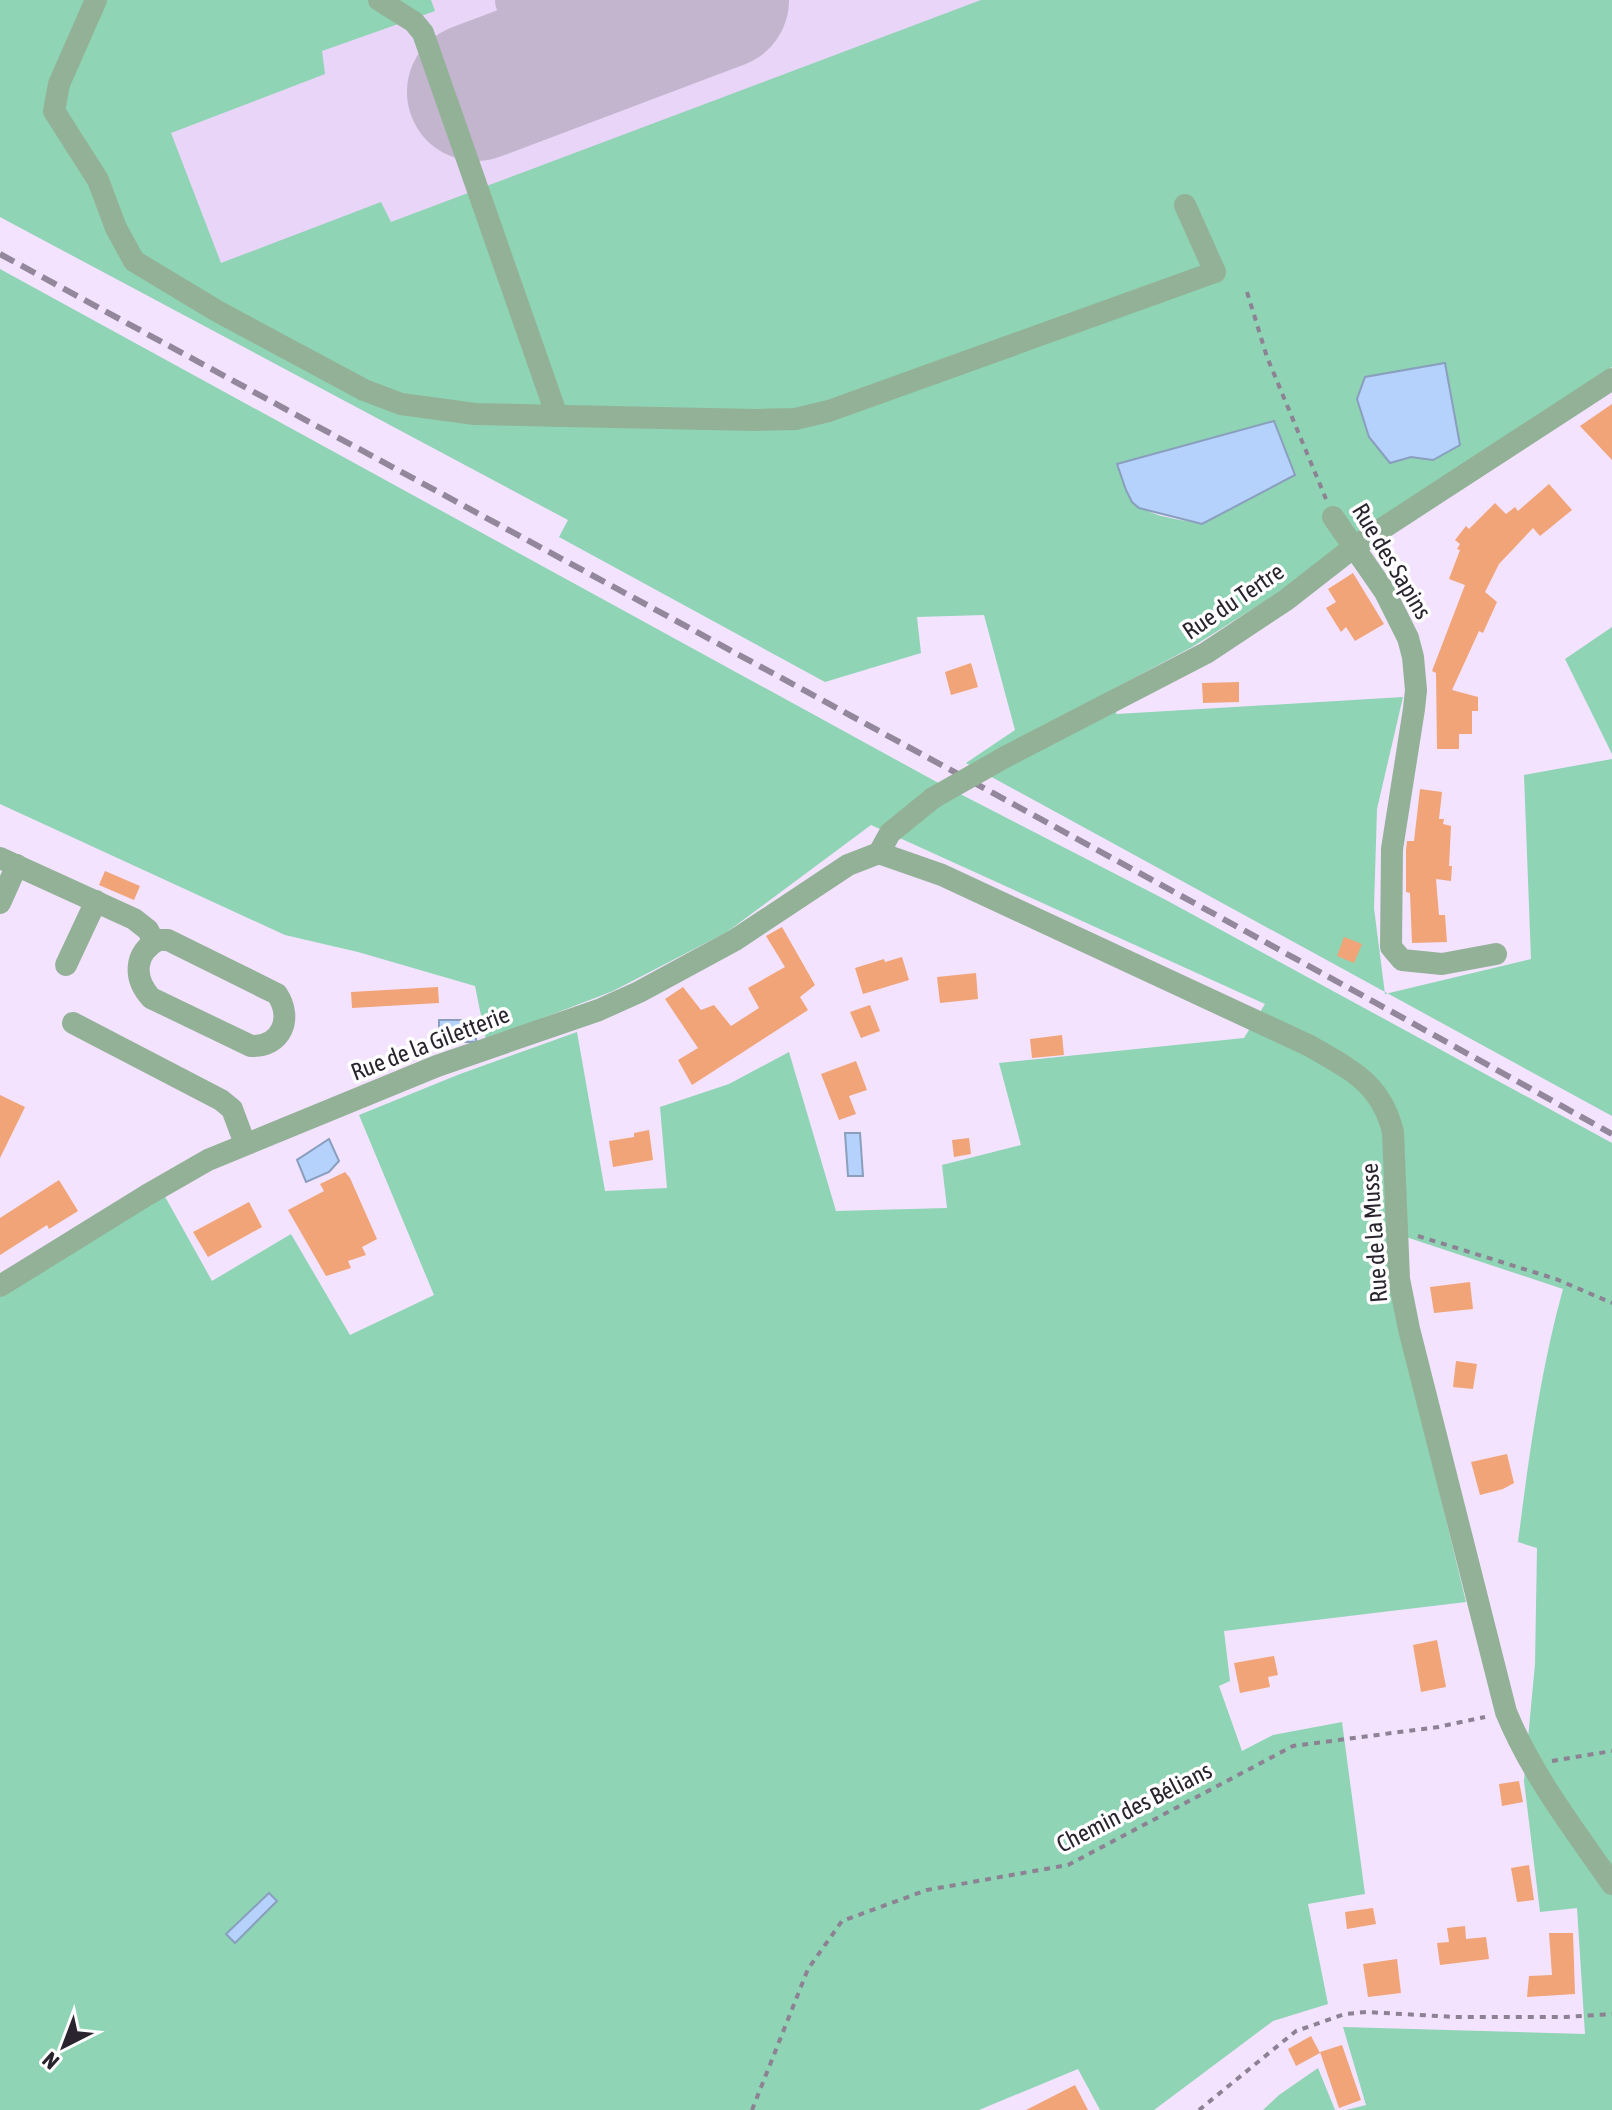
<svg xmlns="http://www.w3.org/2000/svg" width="1612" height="2110" viewBox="0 0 1612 2110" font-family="'Asap Condensed',sans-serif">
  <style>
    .built { fill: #e8d5f7 }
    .green { fill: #8fd4b4; fill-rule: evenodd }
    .water { fill: #b4d2fb; stroke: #8a9ebe; stroke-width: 2 }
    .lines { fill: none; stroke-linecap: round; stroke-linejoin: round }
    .taxiway { stroke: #c2b5cd; stroke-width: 54 }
    .runway { stroke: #c2b5cd; stroke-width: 138 }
    .building { fill: #f0a477 }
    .path { stroke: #8c8294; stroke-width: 4; stroke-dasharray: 6 6; stroke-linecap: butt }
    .minor { stroke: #93b197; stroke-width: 22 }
    .rail { stroke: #92879b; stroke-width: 6; stroke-dasharray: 16 8; stroke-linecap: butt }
    .minor-bridge { stroke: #93b197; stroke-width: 22 }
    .labels { text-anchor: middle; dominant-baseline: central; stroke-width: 7; stroke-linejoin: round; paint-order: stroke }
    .street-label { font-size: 24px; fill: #29242e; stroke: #fff }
  </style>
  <rect width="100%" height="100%" fill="#f3e3ff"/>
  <path class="built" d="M 0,0 L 1612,0 L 568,520 L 0,217 Z"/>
  <g class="green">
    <path d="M 0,0 L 431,0 L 435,11 L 322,51 L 325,74 L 171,133 L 221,263 L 381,202 L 391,222 L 981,0 L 1612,0 L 1612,367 L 1278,593 L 1192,647 L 1104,694 L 1117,714 L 1403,697 L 1377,809 L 1374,908 L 1385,994 L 1531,959 L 1524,775 L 1612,759 L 1612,1116 L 966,763 L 1015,730 L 984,615 L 917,617 L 921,653 L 825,682 L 559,537 L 568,520 L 0,217 ZM 1365,377 L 1452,410 L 1460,445 L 1433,460 L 1411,457 L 1369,437 L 1357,399 ZM 1274,421 L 1295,475 L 1202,524 C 1154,514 1130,518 1118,464 Z"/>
    <path d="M 0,269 L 933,780 L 1166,900 L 1612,1143 L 1612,2110 L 1346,2110 L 1366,2105 L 1343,2027 L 1585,2034 L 1577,1908 L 1540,1912 L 1524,1781 L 1535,1664 L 1537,1548 L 1518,1542 C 1529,1456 1540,1372 1563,1289 L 1406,1237 L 1387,1236 L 1397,1318 L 1466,1602 L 1224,1631 L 1230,1681 L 1219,1686 L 1242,1751 L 1273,1735 L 1342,1722 L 1365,1894 L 1308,1904 L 1328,2004 L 1273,2021 L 1154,2110 L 1100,2110 L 1078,2069 L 979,2110 L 0,2110 L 0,1297 L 163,1193 L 212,1281 L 291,1234 L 350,1335 L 434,1295 L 359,1115 L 460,1074 L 577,1032 L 605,1191 L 667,1188 L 660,1107 L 729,1084 L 789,1052 L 836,1211 L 947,1208 L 942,1165 L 1021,1145 L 999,1063 L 1244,1038 L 1265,1004 L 871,825 L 727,932 L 613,991 L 486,1040 L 475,986 L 358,952 L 285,935 L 0,804 Z"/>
    <path d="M 1612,627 L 1612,754 L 1565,659 Z"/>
    <path d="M 1318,2068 L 1335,2110 L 1263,2110 L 1279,2095 Z"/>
  </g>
  <g class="water">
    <path d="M 1445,363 L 1460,445 L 1433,460 L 1411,457 L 1390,463 L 1369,437 L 1357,399 L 1365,377 Z"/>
    <path d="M 1274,421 L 1295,475 L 1202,524 L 1139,508 L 1132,502 L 1126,490 L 1117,464 Z"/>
    <rect x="439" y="1020" width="37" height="22"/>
    <path d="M 845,1133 L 860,1133 L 863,1176 L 848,1176 Z"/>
    <path d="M 329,1139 L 339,1161 L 329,1172 L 306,1182 L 297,1160 Z"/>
    <path d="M 269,1893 L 277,1901 L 235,1943 L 226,1934 Z"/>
  </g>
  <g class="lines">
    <path class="taxiway" d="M 522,0 C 580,32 628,26 690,11"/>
    <path class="runway" d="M 476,92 L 720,0"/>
  </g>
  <g class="building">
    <path d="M 1612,404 L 1612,460 L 1580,426 Z"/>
    <path d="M 1549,484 L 1572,510 L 1540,536 L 1533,528 L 1499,564 L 1485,592 L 1497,602 L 1483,633 L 1479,631 L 1452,690 L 1478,697 L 1478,711 L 1472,711 L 1472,734 L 1459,734 L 1459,749 L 1437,749 L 1436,673 L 1432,671 L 1465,585 L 1449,579 L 1460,550 L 1457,549 L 1460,544 L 1455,540 L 1466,526 L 1469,529 L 1495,503 L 1506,514 L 1515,507 L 1518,511 Z"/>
    <path d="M 1353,573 L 1384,624 L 1355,641 L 1346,627 L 1341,632 L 1326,608 L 1336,602 L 1328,589 Z"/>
    <path d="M 971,663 L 978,687 L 951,695 L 945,672 Z"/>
    <path d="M 1239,682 L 1239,702 L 1203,703 L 1202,683 Z"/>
    <path d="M 1420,789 L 1442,792 L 1439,819 L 1444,819 L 1443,824 L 1451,826 L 1449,866 L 1452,866 L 1451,881 L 1436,879 L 1439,915 L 1445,915 L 1447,942 L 1412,943 L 1410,893 L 1406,892 L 1406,850 L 1407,841 L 1414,841 Z"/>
    <path d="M 105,871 L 140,886 L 134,900 L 99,885 Z"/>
    <path d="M 782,927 L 815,985 L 800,997 L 808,1010 L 692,1085 L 678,1060 L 698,1048 L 665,999 L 683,987 L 701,1010 L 714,1005 L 731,1026 L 759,1008 L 748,988 L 785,967 L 766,936 Z"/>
    <path d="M 1344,937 L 1362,944 L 1354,963 L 1337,956 Z"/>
    <path d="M 902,957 L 909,980 L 863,994 L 855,968 L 884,959 L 885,962 Z"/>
    <path d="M 976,973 L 978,999 L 940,1003 L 937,977 Z"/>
    <path d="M 438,987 L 439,1003 L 352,1008 L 351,992 Z"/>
    <path d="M 870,1005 L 880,1031 L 861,1038 L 850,1012 Z"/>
    <path d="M 1062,1035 L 1064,1055 L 1032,1058 L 1030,1039 Z"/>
    <path d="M 856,1061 L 867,1090 L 849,1096 L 856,1114 L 839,1120 L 821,1074 Z"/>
    <path d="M 0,1095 L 25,1107 L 0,1158 Z"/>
    <path d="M 649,1130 L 653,1160 L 613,1167 L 609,1141 L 634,1137 L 634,1133 Z"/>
    <path d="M 969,1138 L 971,1154 L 954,1157 L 952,1140 Z"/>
    <path d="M 345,1172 L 350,1178 L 377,1239 L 362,1247 L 366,1255 L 348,1261 L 351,1268 L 326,1276 L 288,1210 L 324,1191 L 320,1184 Z"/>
    <path d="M 59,1180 L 78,1211 L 49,1229 L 47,1225 L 0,1255 L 0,1218 Z"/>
    <path d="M 249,1202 L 262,1227 L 208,1257 L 193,1232 Z"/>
    <path d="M 1470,1282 L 1473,1309 L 1434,1313 L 1430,1287 Z"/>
    <path d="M 1456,1361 L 1477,1364 L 1473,1389 L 1453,1387 Z"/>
    <path d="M 1507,1454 L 1514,1483 L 1503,1489 L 1480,1495 L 1471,1462 Z"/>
    <path d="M 1437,1640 L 1446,1687 L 1421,1692 L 1413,1645 Z"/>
    <path d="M 1274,1656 L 1278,1675 L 1268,1677 L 1270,1687 L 1240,1693 L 1234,1663 Z"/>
    <path d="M 1519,1781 L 1523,1802 L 1502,1806 L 1499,1784 Z"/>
    <path d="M 1529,1865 L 1534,1900 L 1517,1902 L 1511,1868 Z"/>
    <path d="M 1373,1908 L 1376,1924 L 1347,1929 L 1345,1912 Z"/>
    <path d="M 1465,1926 L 1466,1939 L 1486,1937 L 1489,1959 L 1440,1965 L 1437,1943 L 1449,1942 L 1447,1928 Z"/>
    <path d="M 1549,1933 L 1573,1933 L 1575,1994 L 1527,1997 L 1529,1976 L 1552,1975 Z"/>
    <path d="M 1397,1959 L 1401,1993 L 1368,1997 L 1363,1964 Z"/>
    <path d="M 1311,2036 L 1320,2053 L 1296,2066 L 1288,2049 Z"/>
    <path d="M 1342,2045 L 1361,2100 L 1339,2108 L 1320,2052 Z"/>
    <path d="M 1075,2085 L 1088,2110 L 1026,2110 Z"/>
  </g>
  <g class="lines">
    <g class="path">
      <path d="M 1247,292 L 1267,357 L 1326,499"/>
      <path d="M 1418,1236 L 1556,1279 L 1612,1303"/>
      <path d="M 1552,1761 L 1612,1751"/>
      <path d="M 752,2110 L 808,1969 L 842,1921 L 927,1890 L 1068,1865 L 1293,1746 L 1438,1727 L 1485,1717"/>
      <path d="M 1199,2110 L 1296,2031 L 1345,2014 L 1366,2012 L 1455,2017 L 1566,2017 L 1612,2014"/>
    </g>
    <g class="minor">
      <path d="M 96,0 L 59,84 L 54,111 L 98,180 L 116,228 L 134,261 L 217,311 L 364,390 L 401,404 L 475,414 L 755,420 L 795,419 L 829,411 L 1215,272 L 1185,205"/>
      <path d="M 379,0 L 414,22 L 423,33 L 557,416"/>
      <path d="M 1333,517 L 1385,592 L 1408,638 L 1413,657 L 1416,690 L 1414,709 L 1392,849 L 1391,947 L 1402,960 L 1442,964 L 1496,954"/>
      <path d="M 1007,756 L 1206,653 L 1286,600 L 1354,547 L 1612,379"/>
      <path d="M 879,853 L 942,875 L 1310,1046 C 1351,1070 1381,1083 1393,1132 L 1399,1279 L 1409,1329 L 1506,1712 C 1532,1775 1573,1828 1612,1884"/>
      <path d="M 879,853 L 890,833 L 933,798"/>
      <path d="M 0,858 L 134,919 L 148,930 L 154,942"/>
      <path d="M 0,903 L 17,865"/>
      <path d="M 158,940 L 168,940 L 277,994 C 293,1018 282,1047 251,1046 L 151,998 C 133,978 134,953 158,940 Z"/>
      <path d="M 66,965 L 96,901"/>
      <path d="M 73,1023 L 221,1100 L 232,1109 L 245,1144"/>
      <path d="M 0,1286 L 147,1195 L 208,1160 L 437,1066 L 599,1010 L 639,992 L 735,940 L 848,865 L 879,853"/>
    </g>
    <path class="rail" d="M 0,254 C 538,547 1078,836 1612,1134"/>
    <path class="minor-bridge" d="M 933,798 L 1007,756"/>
  </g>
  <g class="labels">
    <g class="street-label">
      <text transform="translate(1392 561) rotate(59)">Rue des Sapins</text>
      <text transform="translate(1233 601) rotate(-34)">Rue du Tertre</text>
      <text transform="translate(430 1043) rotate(-21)">Rue de la Giletterie</text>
      <text transform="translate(1374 1233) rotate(-94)">Rue de la Musse</text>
      <text transform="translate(1134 1807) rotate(-27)">Chemin des Bélians</text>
    </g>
  </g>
  <g transform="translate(64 2046) rotate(222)" stroke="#ffffff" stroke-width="6" paint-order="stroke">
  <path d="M0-6L14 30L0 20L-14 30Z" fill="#29242e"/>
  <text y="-12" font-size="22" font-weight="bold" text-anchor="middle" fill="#29242e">N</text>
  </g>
</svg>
